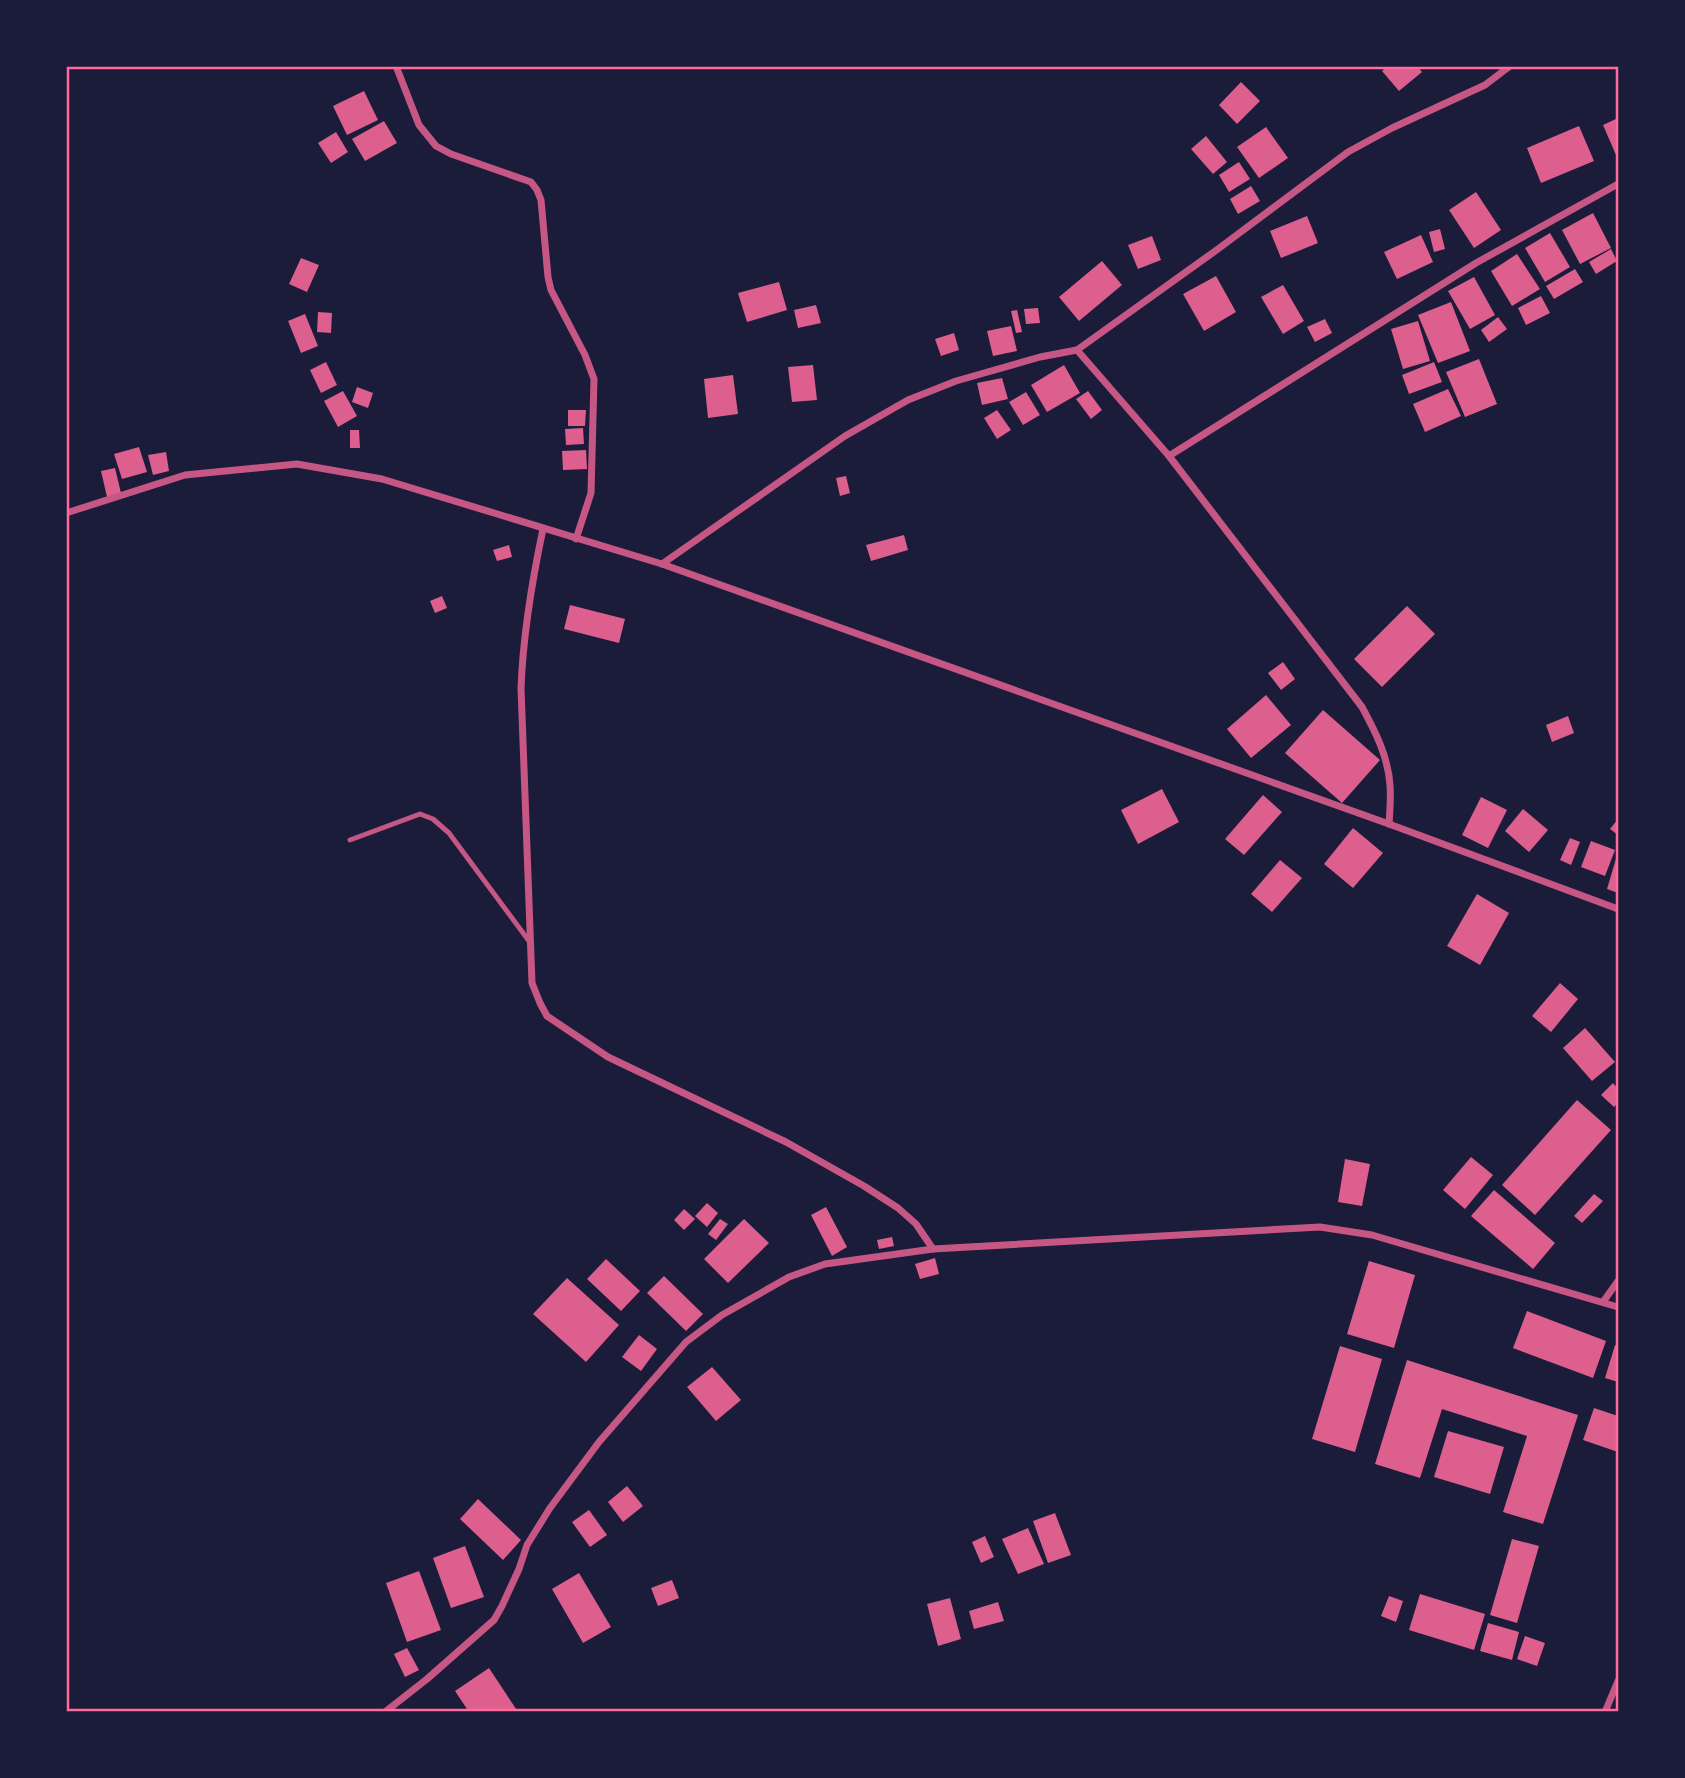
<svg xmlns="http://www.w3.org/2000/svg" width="1685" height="1778" viewBox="0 0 1685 1778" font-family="'Archivo Narrow',sans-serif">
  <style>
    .building { fill: #dd5f8e }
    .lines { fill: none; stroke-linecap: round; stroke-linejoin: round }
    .service { stroke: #c65784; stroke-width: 5 }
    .minor { stroke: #c65784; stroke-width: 7 }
    .neatline { fill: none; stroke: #ff6b9d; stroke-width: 2.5 }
  </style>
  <rect width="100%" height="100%" fill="#1b1b3a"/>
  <g class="building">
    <path d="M 1388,66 L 1417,66 L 1422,72 L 1399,91 L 1382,71 Z"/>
    <path d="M 1241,82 L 1260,101 L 1237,124 L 1219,105 Z"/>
    <path d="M 364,91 L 378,120 L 347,135 L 333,106 Z"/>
    <path d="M 1618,118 L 1618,154 L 1616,155 L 1603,125 Z"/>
    <path d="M 384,121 L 397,143 L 365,161 L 352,139 Z"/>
    <path d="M 1579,126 L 1594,161 L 1541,183 L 1527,148 Z"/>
    <path d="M 1266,127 L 1288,158 L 1259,178 L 1237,147 Z"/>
    <path d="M 336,132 L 348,152 L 331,163 L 318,143 Z"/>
    <path d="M 1206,136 L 1227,162 L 1213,174 L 1191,149 Z"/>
    <path d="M 1239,162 L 1250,179 L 1229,192 L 1219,175 Z"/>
    <path d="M 1251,186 L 1260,201 L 1238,214 L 1230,199 Z"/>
    <path d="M 1476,192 L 1501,230 L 1474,248 L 1449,210 Z"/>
    <path d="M 1593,213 L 1611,248 L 1580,264 L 1562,230 Z"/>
    <path d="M 1307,216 L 1318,243 L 1281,258 L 1270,231 Z"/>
    <path d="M 1440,229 L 1445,249 L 1434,252 L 1429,232 Z"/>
    <path d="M 1550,233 L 1570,267 L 1545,282 L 1525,248 Z"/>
    <path d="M 1421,235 L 1433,262 L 1397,279 L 1384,252 Z"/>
    <path d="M 1152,236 L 1161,260 L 1138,269 L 1128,245 Z"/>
    <path d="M 1611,249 L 1617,261 L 1596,274 L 1589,262 Z"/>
    <path d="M 1517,254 L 1540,289 L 1512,306 L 1491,271 Z"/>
    <path d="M 301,258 L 319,265 L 307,292 L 289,284 Z"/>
    <path d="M 1102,261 L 1122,285 L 1079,321 L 1059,297 Z"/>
    <path d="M 1575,269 L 1583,282 L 1554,299 L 1546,286 Z"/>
    <path d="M 1216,276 L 1236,312 L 1204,331 L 1183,294 Z"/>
    <path d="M 1474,277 L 1495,315 L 1470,329 L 1448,291 Z"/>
    <path d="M 779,282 L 787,310 L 747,322 L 738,293 Z"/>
    <path d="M 1283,285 L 1304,321 L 1283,334 L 1261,297 Z"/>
    <path d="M 1541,296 L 1550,313 L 1526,325 L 1518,308 Z"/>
    <path d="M 1451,302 L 1470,351 L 1438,363 L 1418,315 Z"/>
    <path d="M 816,305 L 821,323 L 798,328 L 794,310 Z"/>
    <path d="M 1038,308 L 1040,323 L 1026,324 L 1024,309 Z"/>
    <path d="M 1017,310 L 1022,332 L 1016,333 L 1011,311 Z"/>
    <path d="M 318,312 L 332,313 L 331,333 L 317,332 Z"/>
    <path d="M 305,314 L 318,346 L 301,353 L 288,321 Z"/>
    <path d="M 1498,317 L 1507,329 L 1489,342 L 1481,330 Z"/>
    <path d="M 1325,319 L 1332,333 L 1315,342 L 1307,327 Z"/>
    <path d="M 1418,321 L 1430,361 L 1403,369 L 1391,329 Z"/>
    <path d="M 1011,326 L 1017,351 L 993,356 L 987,331 Z"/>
    <path d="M 954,333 L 959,350 L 941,356 L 935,339 Z"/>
    <path d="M 1479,359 L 1497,404 L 1465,417 L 1446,372 Z"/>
    <path d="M 326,362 L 337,385 L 321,393 L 310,370 Z"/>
    <path d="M 1434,362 L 1442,382 L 1409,394 L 1402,375 Z"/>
    <path d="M 813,365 L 817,400 L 792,402 L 788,367 Z"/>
    <path d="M 1064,365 L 1080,393 L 1047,412 L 1031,385 Z"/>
    <path d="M 733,375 L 738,414 L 708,418 L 704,379 Z"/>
    <path d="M 1002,378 L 1008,399 L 982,405 L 977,383 Z"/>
    <path d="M 357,387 L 373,393 L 368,408 L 352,402 Z"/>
    <path d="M 1448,389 L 1461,416 L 1425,432 L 1413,404 Z"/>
    <path d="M 343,391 L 357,416 L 338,427 L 324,401 Z"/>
    <path d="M 1088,391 L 1102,410 L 1091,419 L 1076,399 Z"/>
    <path d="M 1026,392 L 1040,415 L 1023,425 L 1009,402 Z"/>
    <path d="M 568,410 L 586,410 L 585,426 L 568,426 Z"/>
    <path d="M 997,410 L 1011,430 L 997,439 L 984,418 Z"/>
    <path d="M 583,428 L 584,444 L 566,445 L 565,429 Z"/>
    <path d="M 350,430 L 359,430 L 360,448 L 350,448 Z"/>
    <path d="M 139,447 L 147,472 L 122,479 L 114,454 Z"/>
    <path d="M 586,450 L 587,469 L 563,470 L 562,451 Z"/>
    <path d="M 166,452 L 169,471 L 153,475 L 148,455 Z"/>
    <path d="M 115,468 L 121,493 L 107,497 L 101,471 Z"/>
    <path d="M 846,476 L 850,493 L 840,496 L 836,478 Z"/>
    <path d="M 904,535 L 908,550 L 871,561 L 866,545 Z"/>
    <path d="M 509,545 L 512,557 L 497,561 L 493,550 Z"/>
    <path d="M 442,596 L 447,608 L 435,613 L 430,601 Z"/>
    <path d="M 570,605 L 625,619 L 619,643 L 564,629 Z"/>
    <path d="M 1407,606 L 1435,634 L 1382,687 L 1354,659 Z"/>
    <path d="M 1283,662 L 1295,679 L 1281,690 L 1268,673 Z"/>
    <path d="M 1266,695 L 1291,725 L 1251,758 L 1227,729 Z"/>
    <path d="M 1323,710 L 1380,760 L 1342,803 L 1285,753 Z"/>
    <path d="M 1568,716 L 1574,733 L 1552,742 L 1546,725 Z"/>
    <path d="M 1162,789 L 1179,822 L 1138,844 L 1121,810 Z"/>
    <path d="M 1263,795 L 1282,812 L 1244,855 L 1225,839 Z"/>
    <path d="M 1481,797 L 1507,810 L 1488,848 L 1462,835 Z"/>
    <path d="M 1523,809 L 1548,830 L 1529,852 L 1505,831 Z"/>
    <path d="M 1618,819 L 1618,835 L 1610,829 Z"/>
    <path d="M 1353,828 L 1383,853 L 1353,888 L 1324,864 Z"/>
    <path d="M 1570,838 L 1580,842 L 1571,865 L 1560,860 Z"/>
    <path d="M 1591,841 L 1615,850 L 1605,876 L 1581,867 Z"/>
    <path d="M 1618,852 L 1618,893 L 1607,889 Z"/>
    <path d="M 1280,860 L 1302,878 L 1272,912 L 1251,894 Z"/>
    <path d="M 1477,894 L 1509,913 L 1480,965 L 1447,946 Z"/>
    <path d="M 1560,983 L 1578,999 L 1551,1032 L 1532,1016 Z"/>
    <path d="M 1585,1028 L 1615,1062 L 1592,1081 L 1563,1048 Z"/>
    <path d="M 1613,1083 L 1618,1089 L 1618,1103 L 1614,1107 L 1601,1095 Z"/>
    <path d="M 1577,1100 L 1611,1130 L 1535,1215 L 1502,1185 Z"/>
    <path d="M 1471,1157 L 1493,1175 L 1465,1209 L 1443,1190 Z"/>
    <path d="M 1345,1159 L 1370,1164 L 1362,1206 L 1338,1202 Z"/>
    <path d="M 1494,1190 L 1555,1243 L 1533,1269 L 1471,1216 Z"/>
    <path d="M 1594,1194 L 1603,1201 L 1582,1223 L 1574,1216 Z"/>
    <path d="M 707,1203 L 718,1213 L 707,1227 L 695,1216 Z"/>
    <path d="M 826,1207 L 847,1247 L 832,1256 L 811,1215 Z"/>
    <path d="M 684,1209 L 695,1219 L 684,1230 L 674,1220 Z"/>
    <path d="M 720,1219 L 728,1224 L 716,1240 L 708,1234 Z"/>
    <path d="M 744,1219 L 769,1243 L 728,1283 L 704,1259 Z"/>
    <path d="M 892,1237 L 894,1246 L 879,1249 L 877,1240 Z"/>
    <path d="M 935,1258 L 939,1274 L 920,1279 L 915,1264 Z"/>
    <path d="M 606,1259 L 640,1291 L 621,1311 L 587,1279 Z"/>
    <path d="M 1369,1261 L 1415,1275 L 1394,1348 L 1347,1334 Z"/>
    <path d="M 664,1276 L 703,1314 L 686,1331 L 647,1293 Z"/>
    <path d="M 567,1278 L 619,1325 L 586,1362 L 533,1314 Z"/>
    <path d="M 1527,1311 L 1606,1341 L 1593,1378 L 1513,1348 Z"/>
    <path d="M 639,1335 L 657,1349 L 641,1371 L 622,1357 Z"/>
    <path d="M 1615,1345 L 1618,1346 L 1618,1382 L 1605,1378 Z"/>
    <path d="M 1340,1346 L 1382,1359 L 1355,1452 L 1312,1439 Z"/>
    <path d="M 1407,1360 L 1578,1415 L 1543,1524 L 1503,1512 L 1527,1436 L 1442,1409 L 1420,1478 L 1375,1464 Z"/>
    <path d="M 712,1367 L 741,1400 L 716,1421 L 687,1387 Z"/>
    <path d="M 1594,1408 L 1618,1416 L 1618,1452 L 1583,1440 Z"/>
    <path d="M 1448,1431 L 1504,1447 L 1490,1494 L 1434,1477 Z"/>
    <path d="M 627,1486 L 643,1506 L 623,1522 L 608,1502 Z"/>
    <path d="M 478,1499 L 521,1540 L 503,1560 L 460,1519 Z"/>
    <path d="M 589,1510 L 607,1535 L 590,1547 L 572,1522 Z"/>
    <path d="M 1055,1513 L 1071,1555 L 1048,1563 L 1033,1521 Z"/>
    <path d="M 1028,1528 L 1044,1564 L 1018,1574 L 1002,1539 Z"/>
    <path d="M 985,1536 L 994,1557 L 981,1563 L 972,1542 Z"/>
    <path d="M 1512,1539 L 1539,1546 L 1517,1623 L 1490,1615 Z"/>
    <path d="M 465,1546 L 484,1597 L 451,1608 L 433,1558 Z"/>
    <path d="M 419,1571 L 441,1630 L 407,1642 L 386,1583 Z"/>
    <path d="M 579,1573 L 611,1627 L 583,1643 L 552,1589 Z"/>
    <path d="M 672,1580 L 679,1598 L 658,1606 L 651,1588 Z"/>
    <path d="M 1420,1594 L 1485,1614 L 1474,1650 L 1409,1630 Z"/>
    <path d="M 1389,1596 L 1403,1601 L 1396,1622 L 1381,1616 Z"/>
    <path d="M 950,1598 L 961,1639 L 938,1646 L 927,1604 Z"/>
    <path d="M 998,1602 L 1004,1621 L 974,1629 L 969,1611 Z"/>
    <path d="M 1488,1623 L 1519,1632 L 1512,1660 L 1480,1651 Z"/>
    <path d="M 1525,1636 L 1545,1643 L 1537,1666 L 1517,1659 Z"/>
    <path d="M 407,1648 L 419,1670 L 405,1677 L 394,1654 Z"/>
    <path d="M 489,1668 L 518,1712 L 469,1712 L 455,1691 Z"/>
  </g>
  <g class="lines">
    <path class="service" d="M 350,840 L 420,814 L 433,819 L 449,833 L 529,941"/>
    <g class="minor">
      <path d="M 396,66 L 419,125 L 436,146 L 451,154 L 531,182 L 537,190 L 541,200 L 548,277 L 551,290 L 585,355 L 594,379 L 591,493 L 576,539"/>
      <path d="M 1077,350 L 1169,456 L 1362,707 C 1375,731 1388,756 1390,785 C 1391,798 1390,811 1389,824"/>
      <path d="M 1169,456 L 1476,263 L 1618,184"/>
      <path d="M 66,513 L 185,475 L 297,464 L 382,479 L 662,564 L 1389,824 L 1618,909"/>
      <path d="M 543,529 C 532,581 523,635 521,688 L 532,983 L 540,1003 L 547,1016 L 608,1057 L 786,1142 L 864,1186 L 898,1208 L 916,1224 L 933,1249"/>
      <path d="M 662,564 L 845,436 L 908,400 L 956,381 L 1040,357 L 1077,350 L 1218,249 L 1348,152 L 1392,128 L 1485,85 L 1510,66"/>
      <path d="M 1603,1302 L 1618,1281"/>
      <path d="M 385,1712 L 427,1679 L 494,1620 L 502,1606 L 519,1569 L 527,1545 L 550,1508 L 599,1442 L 686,1342 L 722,1315 L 789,1277 L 825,1264 L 933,1249 L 1320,1227 L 1372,1235 L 1618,1307"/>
      <path d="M 1605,1712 L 1618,1681"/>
    </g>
  </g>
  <rect width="1685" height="1778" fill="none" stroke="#1b1b3a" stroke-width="136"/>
  <rect x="68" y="68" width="1549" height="1642" class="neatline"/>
</svg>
